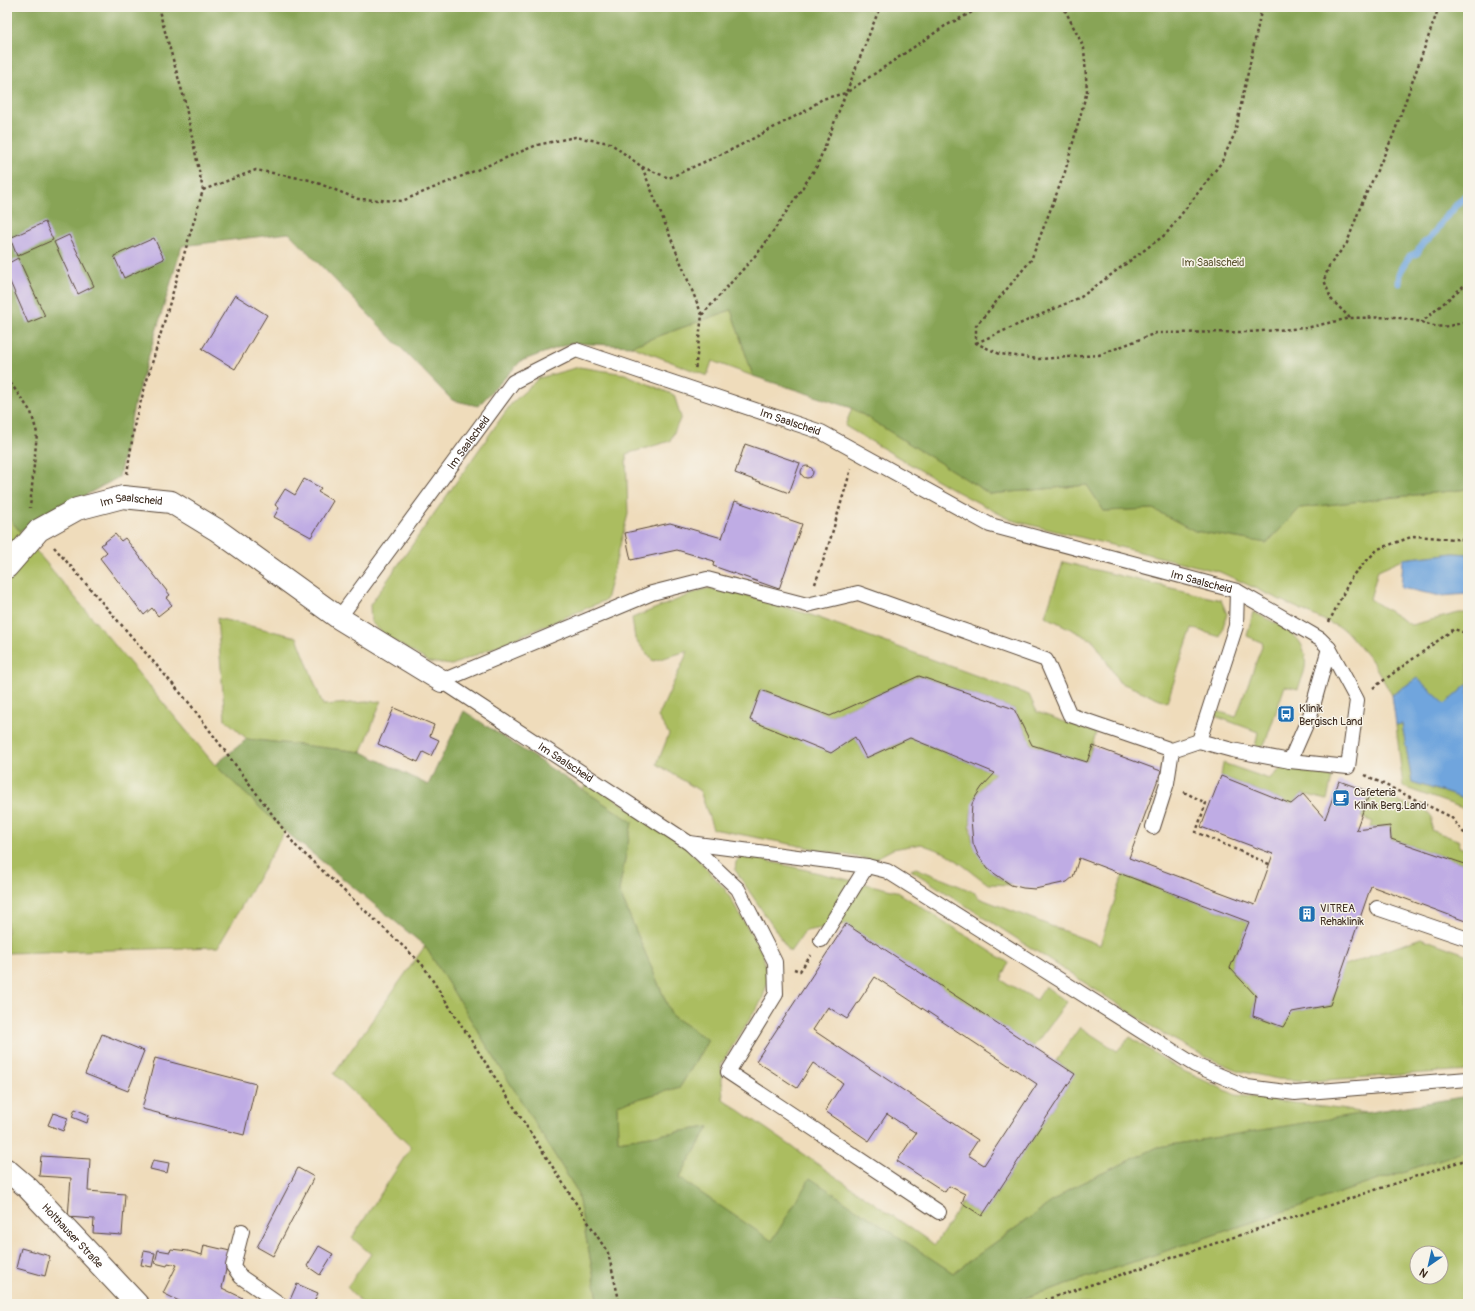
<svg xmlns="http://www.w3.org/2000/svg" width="1475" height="1311" viewBox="0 0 1475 1311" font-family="Pangolin,sans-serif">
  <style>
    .green { fill: #abbd60; stroke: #73743f; fill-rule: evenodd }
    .forest { fill: #88a456; stroke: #62673a }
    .water { fill: #70a5dd; stroke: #56687e }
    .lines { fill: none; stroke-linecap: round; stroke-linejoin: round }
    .stream { stroke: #70a5dd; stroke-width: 7 }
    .building { fill: #bface4; fill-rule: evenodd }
    .service-casing { stroke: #564536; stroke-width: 16 }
    .minor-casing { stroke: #564536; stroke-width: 24 }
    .path { stroke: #564536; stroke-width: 2.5; stroke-dasharray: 3 3; stroke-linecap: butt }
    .service { stroke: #fff; stroke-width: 14 }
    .minor { stroke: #fff; stroke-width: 22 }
    .labels { text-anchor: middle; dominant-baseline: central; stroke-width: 3; stroke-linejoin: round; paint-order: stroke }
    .park-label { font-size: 11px; fill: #5d5632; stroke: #f7f3e8 }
    .street-label { font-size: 11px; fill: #3b2a1e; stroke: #f7f3e8 }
    .poi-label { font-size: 11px; fill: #3b2a1e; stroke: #f7f3e8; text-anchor: start }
  </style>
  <rect width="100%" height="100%" fill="#f7f3e8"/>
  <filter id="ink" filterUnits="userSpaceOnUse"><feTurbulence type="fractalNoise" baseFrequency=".025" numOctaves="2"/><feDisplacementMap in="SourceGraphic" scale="8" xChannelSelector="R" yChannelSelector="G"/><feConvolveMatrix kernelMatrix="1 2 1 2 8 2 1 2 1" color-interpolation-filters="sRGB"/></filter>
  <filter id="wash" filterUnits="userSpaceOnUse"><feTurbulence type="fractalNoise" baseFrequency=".012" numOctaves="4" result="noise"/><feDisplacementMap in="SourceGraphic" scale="16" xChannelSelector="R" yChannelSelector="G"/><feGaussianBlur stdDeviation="0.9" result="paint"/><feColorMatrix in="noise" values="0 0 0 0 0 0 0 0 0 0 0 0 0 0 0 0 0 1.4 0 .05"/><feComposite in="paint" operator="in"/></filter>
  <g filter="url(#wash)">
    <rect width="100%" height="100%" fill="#efdcbb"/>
    <g class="green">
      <path d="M 731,310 L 753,376 L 712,361 L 707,376 L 631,346 Z"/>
      <path d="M 579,367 L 625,374 L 674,395 L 681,417 L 670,441 L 626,454 L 628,514 L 606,600 L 452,665 L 429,662 L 386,636 L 371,622 L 370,605 L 511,404 L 539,378 Z"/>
      <path d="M 852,408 L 990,494 L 1087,485 L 1104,511 L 1153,509 L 1195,531 L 1267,543 L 1300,508 L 1468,489 L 1468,554 L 1454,553 L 1403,559 L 1378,570 L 1370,599 L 1411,625 L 1459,613 L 1468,613 L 1468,684 L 1445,704 L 1417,679 L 1392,695 L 1372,661 L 1345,630 L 1220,572 L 1011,520 L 954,490 L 845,426 Z"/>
      <path d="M 7,516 L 215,765 L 285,831 L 218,947 L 7,953 Z"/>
      <path d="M 1063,562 L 1221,600 L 1227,614 L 1220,637 L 1192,628 L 1167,702 L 1119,682 L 1094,641 L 1045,616 Z"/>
      <path d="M 704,589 L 730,590 L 811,615 L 1029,695 L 1037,712 L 1096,733 L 1087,762 L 1032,745 L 1014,709 L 919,676 L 830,716 L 761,690 L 750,720 L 831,752 L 855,737 L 866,758 L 910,738 L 995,773 C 955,807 966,862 1011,885 L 988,884 L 948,854 L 921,844 L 893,849 L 872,860 L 713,829 L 700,791 L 657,764 L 669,734 L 658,717 L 688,651 L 653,661 L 635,639 L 632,618 Z"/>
      <path d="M 1253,612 C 1278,625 1310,634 1305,668 C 1304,675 1300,682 1298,689 L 1285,686 L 1264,746 L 1255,748 L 1258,732 L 1215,716 L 1217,711 L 1236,717 L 1263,643 L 1247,636 Z"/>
      <path d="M 217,618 L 297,637 L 323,705 L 381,701 L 362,752 L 247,739 L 225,719 Z"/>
      <path d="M 1402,723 L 1412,782 L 1468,800 L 1468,810 L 1403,787 L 1396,725 Z"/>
      <path d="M 1223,763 L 1269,779 L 1288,763 L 1332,778 L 1327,800 L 1303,794 L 1291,804 L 1221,776 Z"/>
      <path d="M 588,781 L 685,845 L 725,889 L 763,954 L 768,981 L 762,1000 L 721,1064 L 723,1099 L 935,1245 L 962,1203 L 982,1216 L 1075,1074 L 1056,1061 L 1080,1027 L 1117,1051 L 1130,1037 L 1177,1068 L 1236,1095 L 1368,1113 L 1158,1147 L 1071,1188 L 953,1273 L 810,1179 L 772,1242 L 679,1178 L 709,1127 L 618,1141 L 617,1105 L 680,1087 L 708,1040 L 672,1016 L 619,891 L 632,822 L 583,790 Z"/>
      <path d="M 1370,792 L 1427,811 L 1432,817 L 1431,830 L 1460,841 L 1459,847 L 1468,850 L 1468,865 L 1391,839 L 1390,826 L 1370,828 L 1373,822 L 1361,817 Z"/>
      <path d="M 742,855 L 896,891 L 1009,963 L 1001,980 L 1037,1000 L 1045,986 L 1067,1002 L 1033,1047 L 846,924 L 805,931 L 790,952 L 735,870 L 736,862 Z"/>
      <path d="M 916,868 L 974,892 L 979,898 L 1100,945 L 1123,875 L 1249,922 L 1230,968 L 1256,996 L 1253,1016 L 1282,1027 L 1292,1012 L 1330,1005 L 1343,966 L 1421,938 L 1468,955 L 1468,1070 L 1311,1081 L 1278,1079 L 1239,1071 L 1204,1056 L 1162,1033 L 911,870 Z"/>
      <path d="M 425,946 L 577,1191 L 599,1304 L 363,1304 L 347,1287 L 371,1254 L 352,1238 L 411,1147 L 334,1074 Z"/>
      <path d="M 1468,1150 L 1468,1304 L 1007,1304 ZM 1417,1253 L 1441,1253 L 1441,1277 L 1417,1277 Z"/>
    </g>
    <g class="forest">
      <path d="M 7,7 L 1468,7 L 1468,489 L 1300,508 L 1267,543 L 1195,531 L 1153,509 L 1104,511 L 1087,485 L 990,494 L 852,408 L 753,376 L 731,310 L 631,346 L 571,343 L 521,361 L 478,406 L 452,400 L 289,233 L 182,246 L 135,401 L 119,477 L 20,531 L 7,516 Z"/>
      <path d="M 464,711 L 632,822 L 619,891 L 672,1016 L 708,1040 L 680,1087 L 617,1105 L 618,1141 L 709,1127 L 679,1178 L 772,1241 L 810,1178 L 953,1273 L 1071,1188 L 1158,1147 L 1468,1096 L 1468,1150 L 1007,1304 L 599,1304 L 577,1191 L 425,946 L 285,831 L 215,765 L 247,739 L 362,752 L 428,785 Z"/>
    </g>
    <g class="water">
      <path d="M 1454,553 L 1468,554 L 1468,594 L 1441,596 L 1401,588 L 1403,559 Z"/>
      <path d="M 1417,678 L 1445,704 L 1468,684 L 1468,800 L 1412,782 L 1402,724 L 1396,725 L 1392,695 Z"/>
    </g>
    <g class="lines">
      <path class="stream" d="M 1399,283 L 1400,272 L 1410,256 L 1417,253 L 1421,246 L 1434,234 L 1443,220 L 1468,193"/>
    </g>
    <g id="blocks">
      <g class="building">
        <path d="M 45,222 L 53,240 L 17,256 L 10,238 Z"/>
        <path d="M 69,235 L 94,286 L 78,294 L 54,242 Z"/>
        <path d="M 154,238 L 164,259 L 124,278 L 114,256 Z"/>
        <path d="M 18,258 L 45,316 L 28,323 L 7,275 L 7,264 Z"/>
        <path d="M 235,295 L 267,315 L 235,369 L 202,349 Z"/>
        <path d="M 745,444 L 800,463 L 789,493 L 735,473 Z"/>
        <circle cx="807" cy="472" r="6"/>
        <path d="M 304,479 L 321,488 L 318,492 L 333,501 L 311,537 L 274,517 L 279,508 L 275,505 L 285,489 L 295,495 Z"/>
        <path d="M 735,501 L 802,524 L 779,589 L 713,566 L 714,561 L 677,550 L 631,560 L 625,533 L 670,523 L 722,538 Z"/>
        <path d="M 115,534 L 121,541 L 125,538 L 170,595 L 166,598 L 172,605 L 158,616 L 152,608 L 144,615 L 100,558 L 107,552 L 101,545 Z"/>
        <path d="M 919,676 L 1014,709 L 1032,745 L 1087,762 L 1093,746 L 1161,771 L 1129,858 L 1255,905 L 1273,854 L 1201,827 L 1221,776 L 1291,804 L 1303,794 L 1325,819 L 1339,781 L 1370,792 L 1356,830 L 1390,826 L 1391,839 L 1468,865 L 1468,922 L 1371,886 L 1330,1005 L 1292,1012 L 1283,1027 L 1253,1016 L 1256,996 L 1230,968 L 1249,922 L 1079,858 L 1073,877 L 1067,882 L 1035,889 L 1023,888 L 1011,885 L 988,869 L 978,855 L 973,843 L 971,819 L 972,804 L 976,796 L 982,787 L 995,773 L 910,738 L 866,758 L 855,737 L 831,753 L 750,720 L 761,690 L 830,716 Z"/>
        <path d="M 394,708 L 434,725 L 430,736 L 439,740 L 431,756 L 423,752 L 418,762 L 378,744 Z"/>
        <path d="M 846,924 L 1075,1074 L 982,1216 L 962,1203 L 965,1194 L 949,1186 L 945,1192 L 897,1161 L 916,1133 L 887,1114 L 869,1141 L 825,1111 L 843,1083 L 813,1063 L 797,1088 L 756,1061 ZM 875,977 L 1037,1084 L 984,1165 L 968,1155 L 978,1140 L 813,1030 L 828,1007 L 847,1019 Z"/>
        <path d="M 102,1034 L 144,1051 L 128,1091 L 85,1074 Z"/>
        <path d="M 155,1058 L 256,1084 L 244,1135 L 142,1109 Z"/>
        <path d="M 75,1109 L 89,1115 L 87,1123 L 72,1117 Z"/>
        <path d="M 53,1113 L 68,1118 L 63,1131 L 48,1125 Z"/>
        <path d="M 41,1156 L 90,1159 L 88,1191 L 125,1194 L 122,1235 L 93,1233 L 94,1219 L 68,1217 L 71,1178 L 39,1176 Z"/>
        <path d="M 153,1160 L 169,1163 L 167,1173 L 150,1169 Z"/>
        <path d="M 298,1168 L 314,1177 L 273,1256 L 257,1247 Z"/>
        <path d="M 204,1245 L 230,1251 L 222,1288 L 255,1304 L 185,1304 L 163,1293 L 177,1265 L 168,1263 L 167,1266 L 155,1263 L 158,1250 L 170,1252 L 171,1249 L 188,1251 L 202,1255 Z"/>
        <path d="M 319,1246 L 333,1254 L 320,1275 L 307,1266 Z"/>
        <path d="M 21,1248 L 50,1256 L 45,1276 L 16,1268 Z"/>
        <path d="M 144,1251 L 155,1253 L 152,1267 L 141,1265 Z"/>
        <path d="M 297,1284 L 318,1293 L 313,1304 L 295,1304 L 289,1302 Z"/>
      </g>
    </g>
  </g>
  <g filter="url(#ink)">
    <use href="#blocks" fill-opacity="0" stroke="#564536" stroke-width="1"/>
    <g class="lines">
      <defs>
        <g id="service">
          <path id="s1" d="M 339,618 L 513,382 L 576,350 L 821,432 L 990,525 L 1237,591 L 1320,639 L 1329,648 L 1357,700 L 1348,767 L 1290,761 L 1232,750 L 1199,741 L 1172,750 L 1070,715 L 1046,660 L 858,593 L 807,605 L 707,579 L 652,593 L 442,681"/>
          <path id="s2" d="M 442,681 L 689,843 L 738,889 L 775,962 L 776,994 L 728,1072 L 939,1212"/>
          <path d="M 1199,741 L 1236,626 L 1237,591"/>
          <path d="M 1290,761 L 1311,713 L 1329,648"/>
          <path d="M 1153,827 L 1167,783 L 1172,750"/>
          <path d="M 689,843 L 867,866 L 887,871 L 1195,1065 L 1247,1087 L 1295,1093 L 1468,1079"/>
          <path d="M 1377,908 L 1468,939"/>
          <path d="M 821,940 L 867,866"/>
          <path d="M 242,1231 L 233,1266 L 241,1277 L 280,1304"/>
        </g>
        <g id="minor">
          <path id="s3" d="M 7,567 L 39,530 L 77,509 L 123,497 L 171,502 L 217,530 L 339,618 L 442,681"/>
          <path id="s4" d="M 7,1170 L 28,1188 L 137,1304"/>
        </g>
      </defs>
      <use href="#service" class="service-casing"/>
      <use href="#minor" class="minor-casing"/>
      <g class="path">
        <path d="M 1059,7 L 1066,12 L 1084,48 L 1087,91 L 1065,172 L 1031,260 L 976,326 L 976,343 L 1000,354 L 1039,359 L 1099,355 L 1156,333 L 1248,332 L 1306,328 L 1350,318 L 1395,317 L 1422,322"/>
        <path d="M 642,167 L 669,178 L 735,148 L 807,110 L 822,99 L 846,93 L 880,7"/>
        <path d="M 203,190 L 256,170 L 310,180 L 358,199 L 402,201 L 537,145 L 575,137 L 610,143 L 642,167 L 702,315 L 695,371"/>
        <path d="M 1468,282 L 1422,322 C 1439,330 1451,326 1468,321"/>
        <path d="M 702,315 L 762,248 L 817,166 L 846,93 L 945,26 L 982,7"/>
        <path d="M 1350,318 L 1331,299 L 1324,280 L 1329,266 L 1347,243 L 1361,205 L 1393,136 L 1439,7"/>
        <path d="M 976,343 L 1081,297 L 1166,234 L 1221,163 L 1235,133 L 1262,7"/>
        <path d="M 7,378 L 31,412 L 37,433 L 30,508"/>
        <path d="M 127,474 L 135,421 L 203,190 L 184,98 L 158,7"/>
        <path d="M 54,547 L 190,704 L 295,845 L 422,964 L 608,1253 L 620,1304"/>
        <path d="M 815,584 L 828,547 L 851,469"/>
        <path d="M 1329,622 L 1352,576 L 1378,549 L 1414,536 L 1468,540"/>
        <path d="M 1373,688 L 1454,629 L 1468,634"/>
        <path d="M 1365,775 L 1451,817 L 1468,838"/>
        <path d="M 1184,792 L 1206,803 L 1196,832 L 1269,864"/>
        <path d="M 794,969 L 800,971 L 811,955"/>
        <path d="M 1033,1304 L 1468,1159"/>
      </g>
      <use href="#service" class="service"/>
      <use href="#minor" class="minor"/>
    </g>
  </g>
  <defs>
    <symbol id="bus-square" viewBox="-11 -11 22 22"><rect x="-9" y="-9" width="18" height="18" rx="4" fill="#1f6fb2" stroke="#f7f3e8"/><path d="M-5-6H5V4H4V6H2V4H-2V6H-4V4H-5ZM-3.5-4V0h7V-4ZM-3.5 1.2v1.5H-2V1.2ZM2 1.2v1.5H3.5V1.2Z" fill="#fff"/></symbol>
    <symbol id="cafe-square" viewBox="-11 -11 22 22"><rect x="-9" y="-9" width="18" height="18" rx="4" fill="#1f6fb2" stroke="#f7f3e8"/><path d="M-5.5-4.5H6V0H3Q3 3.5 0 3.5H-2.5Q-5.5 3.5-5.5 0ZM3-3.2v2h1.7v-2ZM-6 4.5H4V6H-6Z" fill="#fff"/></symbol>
    <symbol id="building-square" viewBox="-11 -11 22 22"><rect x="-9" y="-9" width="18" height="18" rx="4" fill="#1f6fb2" stroke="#f7f3e8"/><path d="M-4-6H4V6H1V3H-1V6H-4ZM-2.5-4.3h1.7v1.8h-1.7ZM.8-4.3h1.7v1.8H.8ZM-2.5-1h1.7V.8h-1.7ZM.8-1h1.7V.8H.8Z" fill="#fff"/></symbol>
  </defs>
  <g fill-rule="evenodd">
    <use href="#bus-square" x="1276" y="704" width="20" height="20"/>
    <use href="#cafe-square" x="1331" y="788" width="20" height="20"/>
    <use href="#building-square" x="1297" y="904" width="20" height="20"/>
  </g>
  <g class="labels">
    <g class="park-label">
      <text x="1213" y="262">Im Saalscheid</text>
    </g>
    <g class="street-label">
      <text stroke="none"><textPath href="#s1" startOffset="590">Im Saalscheid</textPath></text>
      <text stroke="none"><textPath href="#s1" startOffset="218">Im Saalscheid</textPath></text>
      <text stroke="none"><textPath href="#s3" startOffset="148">Im Saalscheid</textPath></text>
      <text stroke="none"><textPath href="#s1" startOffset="1034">Im Saalscheid</textPath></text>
      <text stroke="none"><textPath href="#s2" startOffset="148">Im Saalscheid</textPath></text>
      <text stroke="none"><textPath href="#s4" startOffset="93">Holthauser Straße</textPath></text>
    </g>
    <g class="poi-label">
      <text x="1299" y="708">Klinik<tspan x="1299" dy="13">Bergisch Land</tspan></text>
      <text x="1354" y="792">Cafeteria<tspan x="1354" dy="13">Klinik Berg.Land</tspan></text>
      <text x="1320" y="908">VITREA<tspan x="1320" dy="13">Rehaklinik</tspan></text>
    </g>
  </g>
  <rect width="1475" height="1311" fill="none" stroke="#f7f3e8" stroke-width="24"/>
  <g transform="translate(1429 1265) rotate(214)"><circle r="19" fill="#f7f3e8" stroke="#aca397"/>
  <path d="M0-3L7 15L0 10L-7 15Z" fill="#1f6fb2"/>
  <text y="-6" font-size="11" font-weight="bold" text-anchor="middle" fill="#3b2a1e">N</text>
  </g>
</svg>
